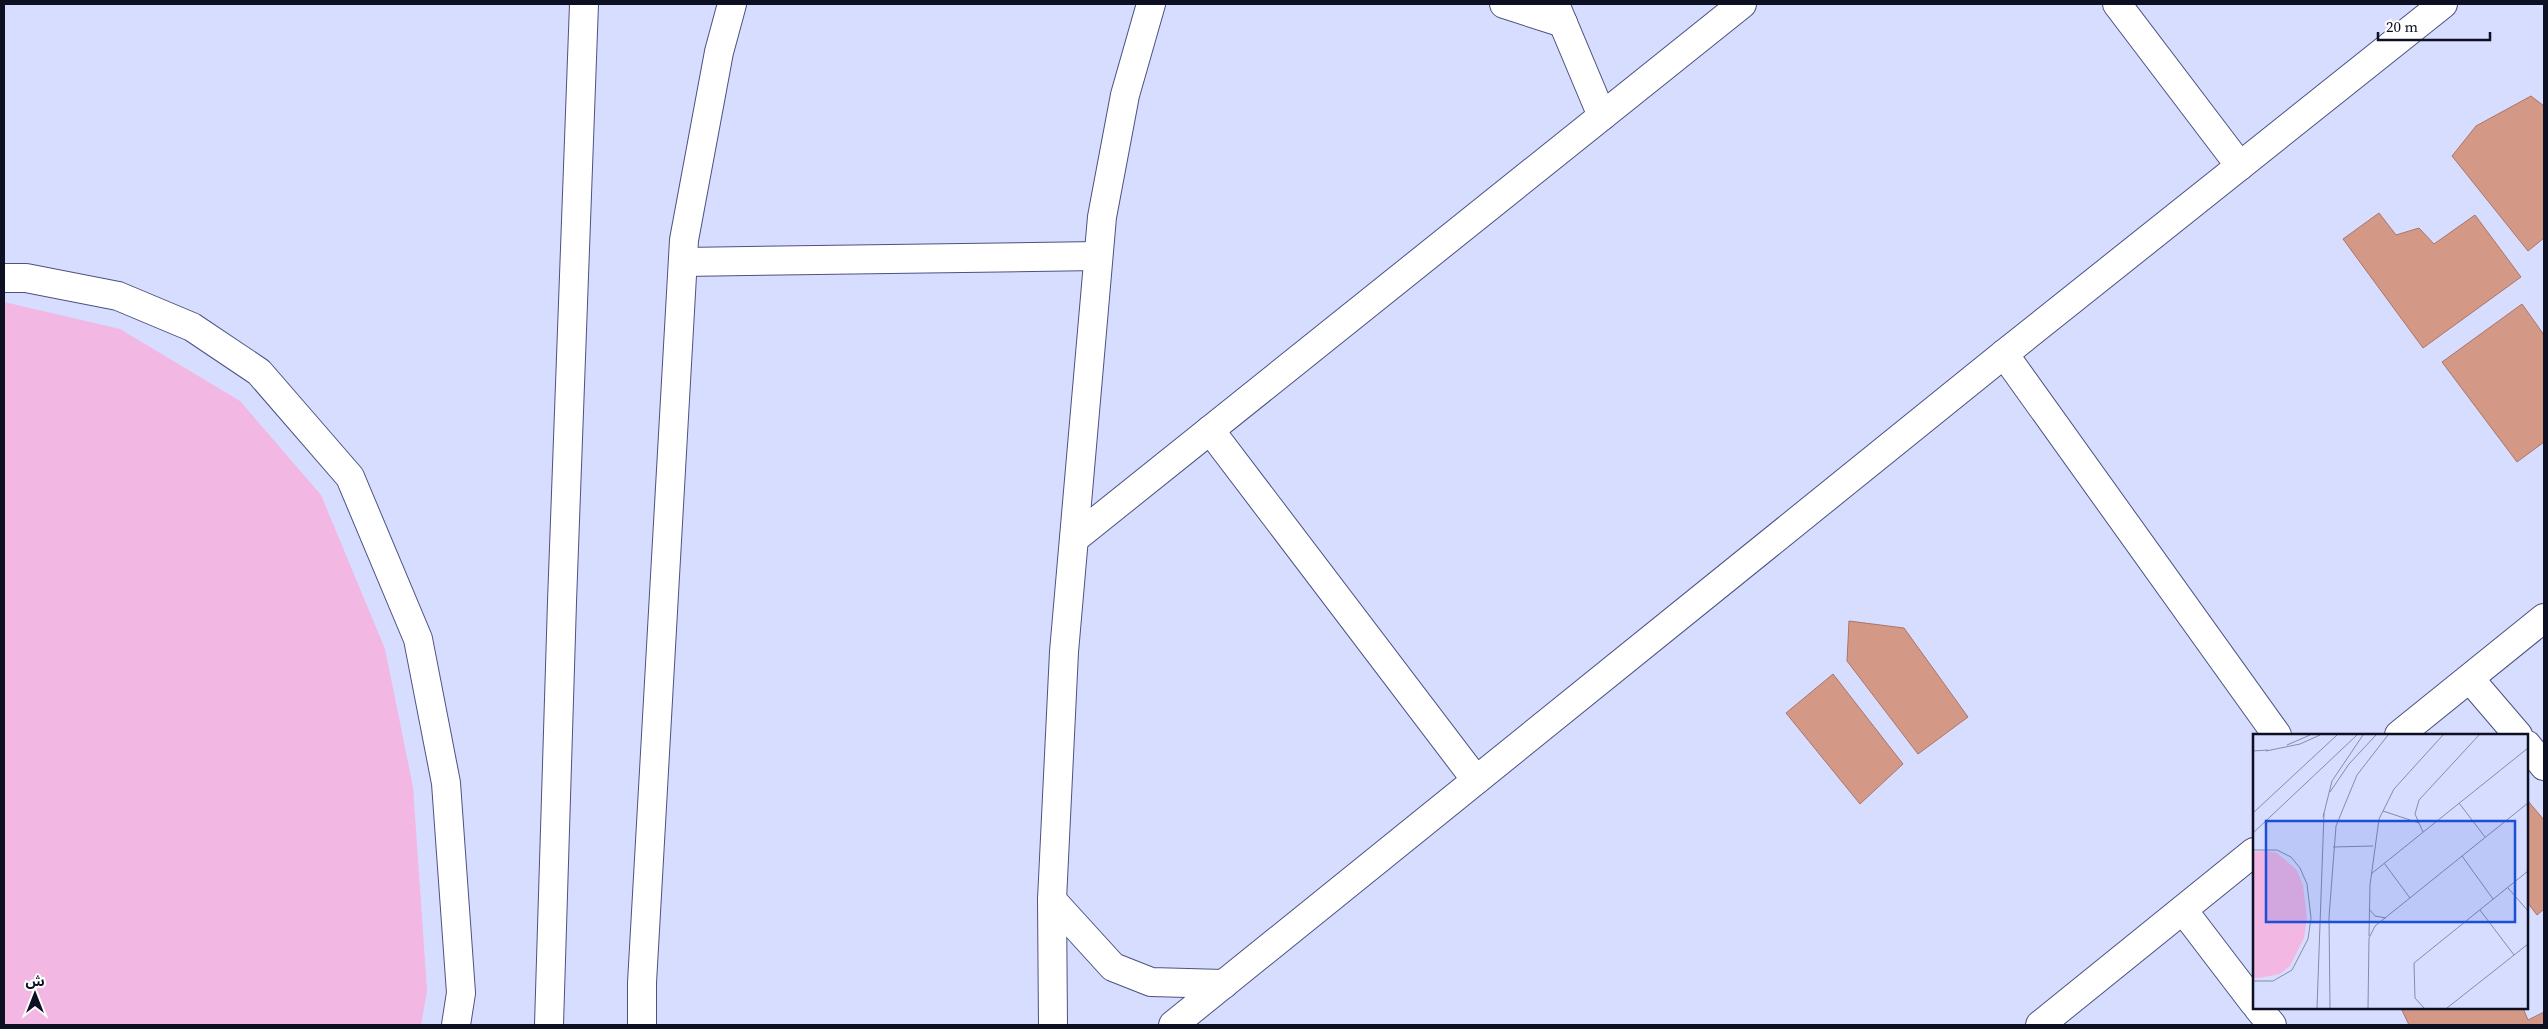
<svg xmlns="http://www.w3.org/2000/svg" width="2548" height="1029" viewBox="0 0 2548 1029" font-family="'Source Serif 4','Noto Sans Arabic',serif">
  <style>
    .green { fill: #f2b7e2 }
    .building { fill: #d49887; stroke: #ad7464 }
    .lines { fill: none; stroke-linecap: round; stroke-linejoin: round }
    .minor-casing { stroke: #4c5281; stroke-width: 30 }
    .major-casing { stroke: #4c5281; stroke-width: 30 }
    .highway-casing { stroke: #4c5281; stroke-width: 30 }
    .minor { stroke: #fff; stroke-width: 28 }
    .major { stroke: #fff; stroke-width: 28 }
    .highway { stroke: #fff; stroke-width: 28 }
    .inset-road { fill: none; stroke: #868ba6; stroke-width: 1 }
    .view { fill: #1d4ed8; fill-opacity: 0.15; stroke: #1d4ed8; stroke-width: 2.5 }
    .inset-edge { fill: none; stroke: #0d0f22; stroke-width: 2.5 }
  </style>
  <rect width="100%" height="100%" fill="#d7ddfe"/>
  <path class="green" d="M 4,302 L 120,329 L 240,401 L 321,495 L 385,649 L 413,787 L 427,991 L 421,1025 L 4,1025 Z"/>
  <g class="building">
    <path d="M 2531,96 L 2544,106 L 2544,238 L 2528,251 L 2452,156 L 2476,126 Z"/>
    <path d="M 2379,213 L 2396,235 L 2419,228 L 2434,244 L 2475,215 L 2521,277 L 2423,348 L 2343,239 Z"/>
    <path d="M 2522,304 L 2544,335 L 2544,442 L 2517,462 L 2442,362 Z"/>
    <path d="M 1849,621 L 1904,628 L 1968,717 L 1918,754 L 1847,661 Z"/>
    <path d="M 1833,674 L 1903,764 L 1860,804 L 1786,713 Z"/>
    <path d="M 2528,801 L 2544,820 L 2544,909 L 2537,915 L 2527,902 Z"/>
    <path d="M 2401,1008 L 2523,1008 L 2528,1020 L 2544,1012 L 2544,1025 L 2409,1025 Z"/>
  </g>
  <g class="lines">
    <defs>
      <g id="minor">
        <path d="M 1504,4 L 1563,23"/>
        <path d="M 1555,4 L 1602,116"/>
        <path d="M 2117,4 L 2240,166"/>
        <path d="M 683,262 L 1098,256"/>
        <path d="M 2004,354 L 2277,735"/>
        <path d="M 1210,430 L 1476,780"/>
        <path d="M 1074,539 L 1742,4"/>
        <path d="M 2470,679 L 2518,735"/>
        <path d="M 2399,735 L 2544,618"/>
        <path d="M 2527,745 L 2544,766"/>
        <path d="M 1052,900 L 1113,967 L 1151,982 L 1224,984"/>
        <path d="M 2183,910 L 2254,1003"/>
        <path d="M 2258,1008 L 2272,1025"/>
        <path d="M 642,1025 L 642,983 L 684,240 L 719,52 L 732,4"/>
        <path d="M 1053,1025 L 1052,900 L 1064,652 L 1102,217 L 1125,95 L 1151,4"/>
        <path d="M 1173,1025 L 2004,354 L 2443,4"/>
        <path d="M 2040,1025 L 2254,852"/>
      </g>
      <path id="major" d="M 549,1025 L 562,602 L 584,4"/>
      <path id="highway" d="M 4,278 L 26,278 L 118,296 L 192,327 L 259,372 L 350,477 L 418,639 L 446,783 L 461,993 L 456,1025"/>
    </defs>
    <use href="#minor" class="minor-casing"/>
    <use href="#major" class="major-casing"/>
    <use href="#highway" class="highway-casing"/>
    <use href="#minor" class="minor"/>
    <use href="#major" class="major"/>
    <use href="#highway" class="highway"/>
  </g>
  <g transform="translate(2253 734)">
    <rect width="275" height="275" fill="#d7ddfe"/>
    <path d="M 13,117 L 24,119 L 44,136 L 50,151 L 54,184 L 51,204 L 37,232 L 27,240 L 6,244 L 0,244 L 0,118 Z" fill="#f2b7e2"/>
    <path class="inset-road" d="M 34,11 L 57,1M 0,17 L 15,16M 13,17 L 47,10 L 67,1M 77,58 L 96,30 L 123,1M 206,69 L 232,103M 130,77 L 166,89M 0,79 L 84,1M 70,83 L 79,47 L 110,1M 170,98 L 162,80 L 166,66 L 226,1M 0,99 L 104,1M 80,113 L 120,112M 0,116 L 24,116 L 38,123 L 47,134 L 54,150 L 58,184 L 55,205 L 39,236 L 20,247 L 0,247M 209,122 L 240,165M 131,129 L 157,164M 118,140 L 275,14M 255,154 L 275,177M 116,175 L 122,182 L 133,184M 227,176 L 261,221M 116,202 L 117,151 L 126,85 L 141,55 L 190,1M 64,274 L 71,79M 77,274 L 76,183 L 83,92 L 104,41 L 135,1M 115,274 L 116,204 L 122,192 L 275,69M 171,274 L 162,264 L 161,229 L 275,137M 194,274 L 275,210"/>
    <path class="view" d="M 13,87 L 262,87 L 262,188 L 13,188 Z"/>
    <rect width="275" height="275" class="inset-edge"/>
  </g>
  <rect width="2548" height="1029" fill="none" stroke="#0d0f22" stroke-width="10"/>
  <g transform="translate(35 994)" stroke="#ffffff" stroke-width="4" paint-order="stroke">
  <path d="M0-4L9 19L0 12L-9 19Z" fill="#0d0f22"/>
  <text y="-8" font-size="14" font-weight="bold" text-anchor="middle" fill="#0d0f22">ش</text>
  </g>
  <path d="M2378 32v8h112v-8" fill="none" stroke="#0d0f22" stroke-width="2.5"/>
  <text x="2386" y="32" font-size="15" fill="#0d0f22" stroke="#ffffff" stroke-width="4" paint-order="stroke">20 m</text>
</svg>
